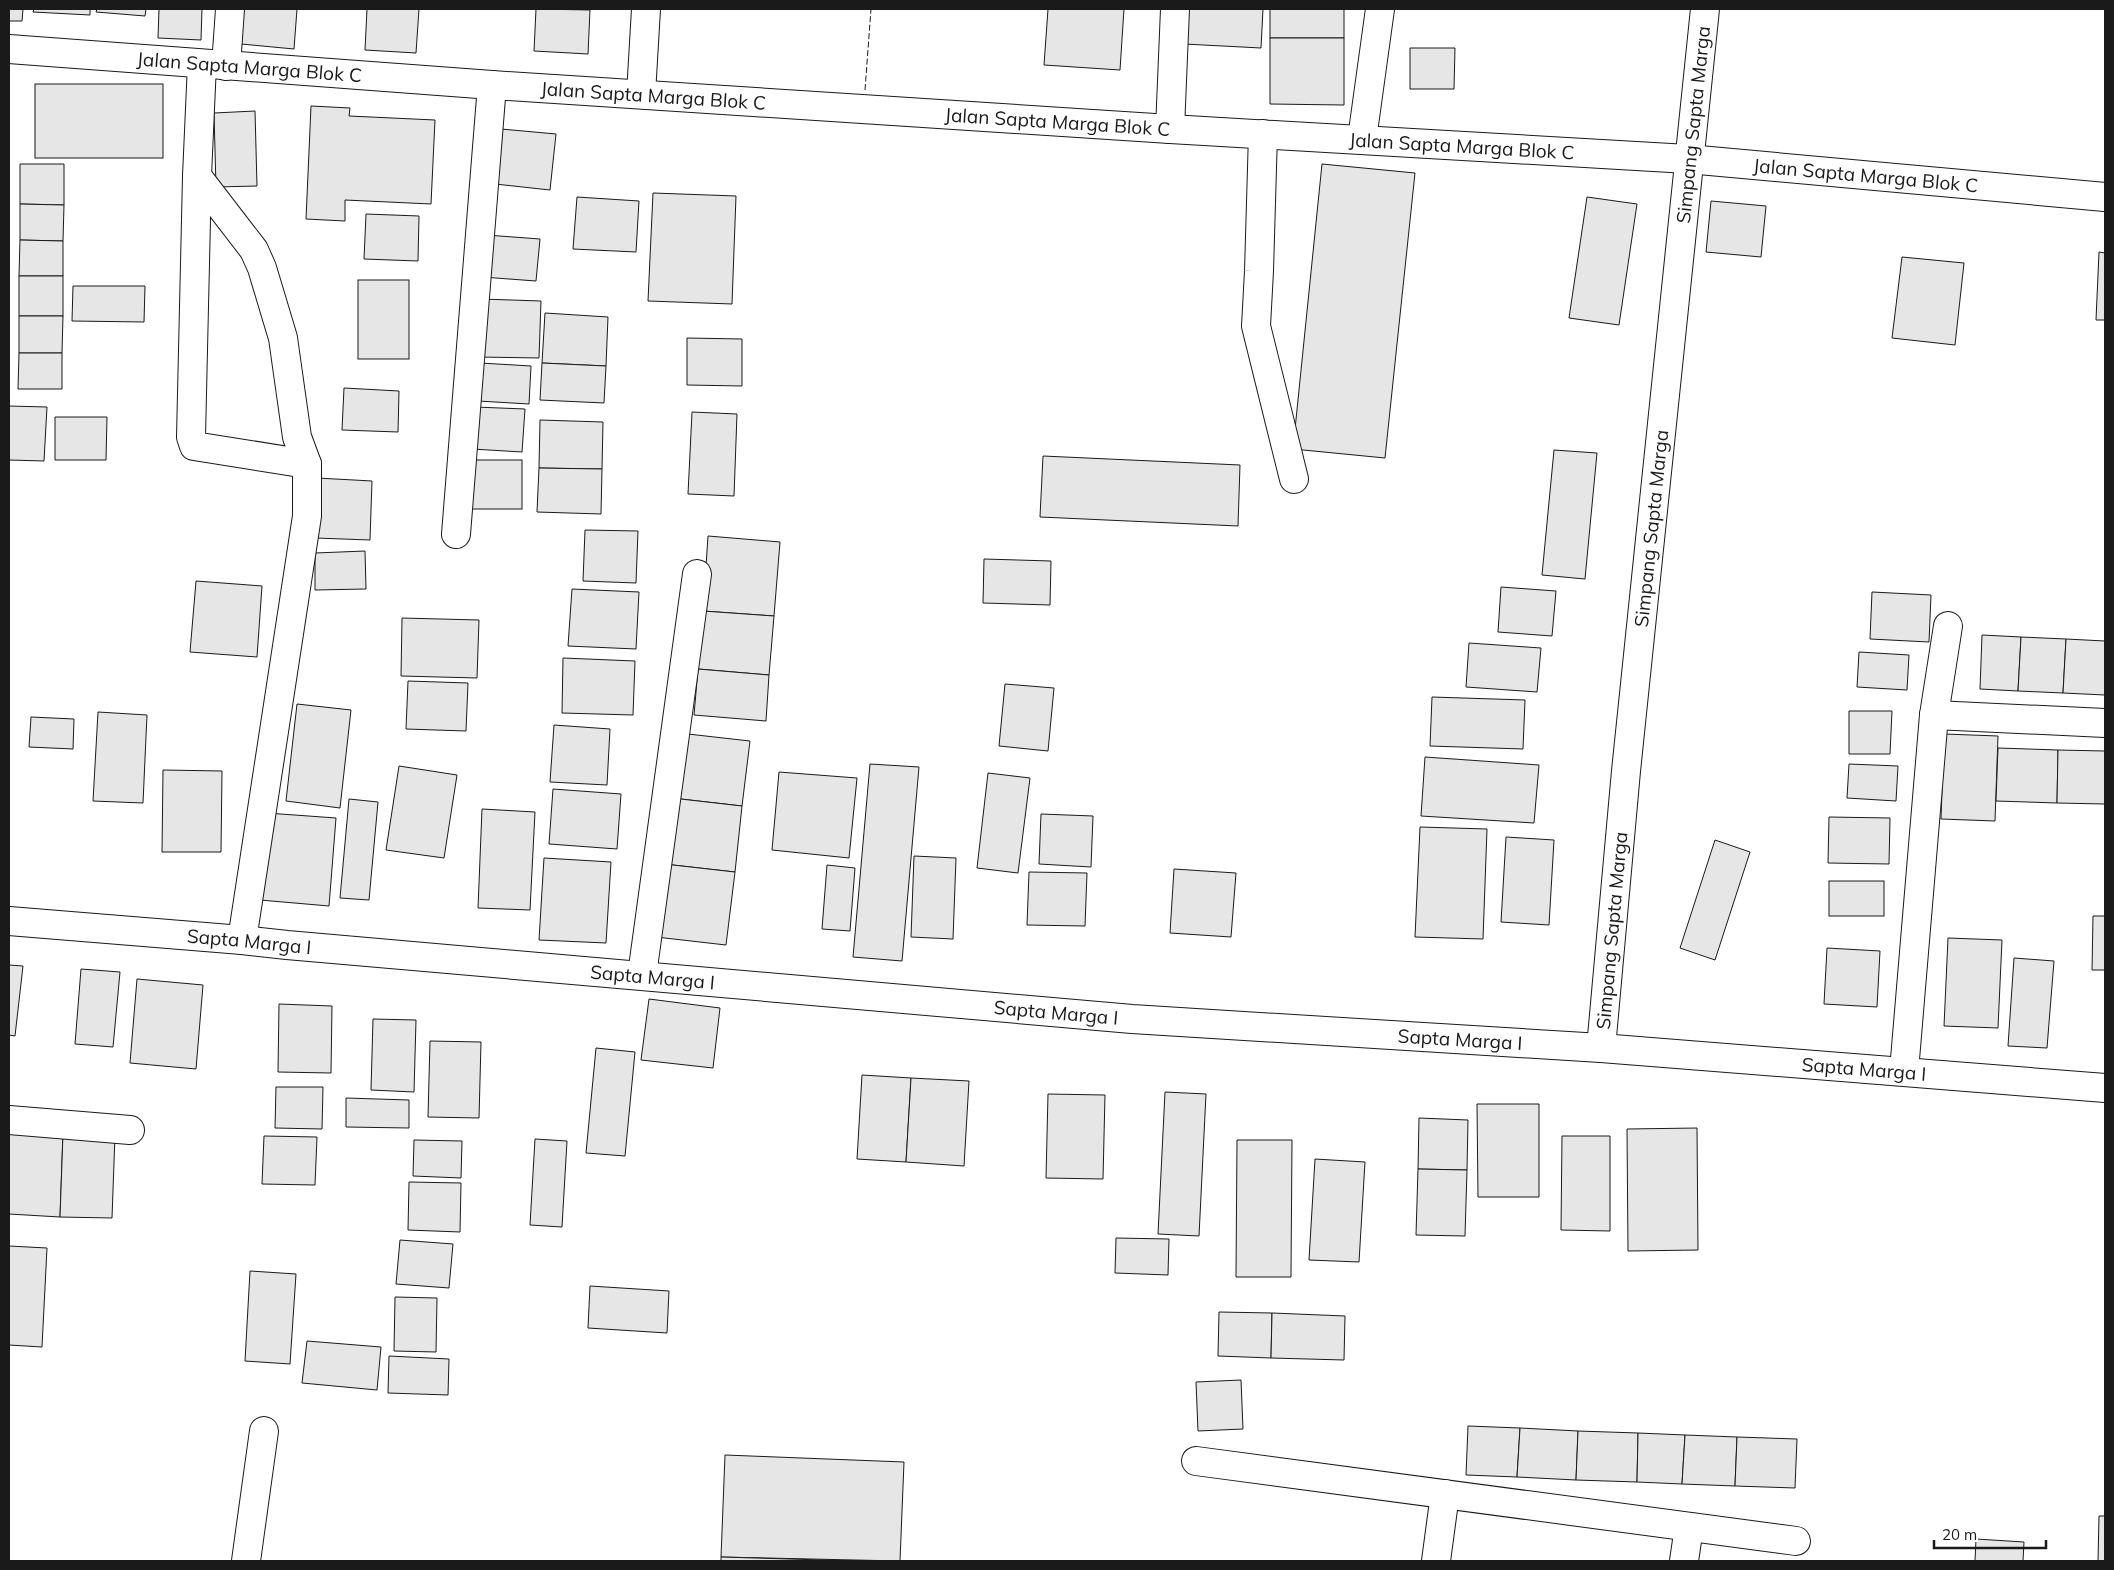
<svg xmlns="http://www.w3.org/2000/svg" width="2114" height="1570" viewBox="0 0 2114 1570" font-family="Mulish,sans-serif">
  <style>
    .building { fill: #e6e6e6; stroke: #1a1a1a }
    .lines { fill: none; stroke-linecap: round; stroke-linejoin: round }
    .minor-casing { stroke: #1a1a1a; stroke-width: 30 }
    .minor { stroke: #fff; stroke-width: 28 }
    .fence { stroke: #1a1a1a; stroke-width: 1; stroke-dasharray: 6 2.5; stroke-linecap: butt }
    .labels { text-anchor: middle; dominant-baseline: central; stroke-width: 4; stroke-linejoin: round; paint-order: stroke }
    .street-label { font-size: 19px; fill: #1a1a1a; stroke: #fff }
  </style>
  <rect width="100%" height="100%" fill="#fff"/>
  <g class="building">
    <path d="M 9,9 L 23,9 L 22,21 L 9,21 Z"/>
    <path d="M 34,9 L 90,9 L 90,15 L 33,12 Z"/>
    <path d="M 97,9 L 146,9 L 145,16 L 96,12 Z"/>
    <path d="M 159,9 L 202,9 L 201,40 L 158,38 Z"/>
    <path d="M 244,9 L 297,9 L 294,49 L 241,44 Z"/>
    <path d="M 367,9 L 419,9 L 416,53 L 365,50 Z"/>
    <path d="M 536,9 L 590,10 L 588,54 L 534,51 Z"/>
    <path d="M 1048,9 L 1124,9 L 1120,70 L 1044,65 Z"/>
    <path d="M 1186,9 L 1263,9 L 1261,48 L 1184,44 Z"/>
    <rect x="1270" y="9" width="74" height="29"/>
    <path d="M 1270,38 L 1344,38 L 1344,105 L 1270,104 Z"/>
    <path d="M 1410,48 L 1455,48 L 1454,89 L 1410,89 Z"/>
    <rect x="35" y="84" width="128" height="74"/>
    <path d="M 311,106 L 350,108 L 349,116 L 435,120 L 431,204 L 345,200 L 345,221 L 306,219 Z"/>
    <path d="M 255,111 L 257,186 L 216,187 L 214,113 Z"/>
    <path d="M 501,129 L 556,134 L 550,190 L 495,184 Z"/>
    <path d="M 20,164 L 64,164 L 64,205 L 20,204 Z"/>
    <path d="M 1322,164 L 1415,173 L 1385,458 L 1293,449 Z"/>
    <path d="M 653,193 L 736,196 L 732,304 L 648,301 Z"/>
    <path d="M 577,197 L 639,201 L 636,252 L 573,249 Z"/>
    <path d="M 1587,197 L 1637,204 L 1619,325 L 1569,318 Z"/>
    <path d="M 1711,201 L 1766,206 L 1761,257 L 1706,252 Z"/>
    <path d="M 20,204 L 64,205 L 63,241 L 20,240 Z"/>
    <path d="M 366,214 L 419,216 L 418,261 L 364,259 Z"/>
    <path d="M 486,235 L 540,239 L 536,281 L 482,277 Z"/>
    <path d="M 20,240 L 63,241 L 63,276 L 19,276 Z"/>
    <path d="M 2099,252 L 2105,253 L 2105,320 L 2096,320 Z"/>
    <path d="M 1902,257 L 1964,263 L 1955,345 L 1892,338 Z"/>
    <rect x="19" y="276" width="44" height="40"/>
    <rect x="358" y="280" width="51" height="79"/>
    <path d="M 73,286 L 145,286 L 144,322 L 72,321 Z"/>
    <path d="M 481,299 L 541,301 L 539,358 L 479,357 Z"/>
    <path d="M 545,313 L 608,317 L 606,366 L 542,363 Z"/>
    <path d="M 19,316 L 63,316 L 62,353 L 19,353 Z"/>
    <path d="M 687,338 L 742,339 L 742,386 L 687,385 Z"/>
    <path d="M 19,353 L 62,353 L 62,389 L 18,389 Z"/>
    <path d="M 480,363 L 531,366 L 529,404 L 478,401 Z"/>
    <path d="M 542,363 L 606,366 L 604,403 L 540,400 Z"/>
    <path d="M 344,388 L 399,391 L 398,432 L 342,430 Z"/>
    <path d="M 9,406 L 47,407 L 44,461 L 9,460 Z"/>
    <path d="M 475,407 L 525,409 L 522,452 L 472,449 Z"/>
    <path d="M 692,412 L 737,414 L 734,496 L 688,494 Z"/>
    <path d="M 55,417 L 107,417 L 106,460 L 55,460 Z"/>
    <path d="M 540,420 L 603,422 L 602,469 L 539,468 Z"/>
    <path d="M 1554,450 L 1597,453 L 1585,579 L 1542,575 Z"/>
    <path d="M 1043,456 L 1240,465 L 1238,526 L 1040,517 Z"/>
    <rect x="472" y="460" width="50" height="49"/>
    <path d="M 539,468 L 602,469 L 601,514 L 537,512 Z"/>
    <path d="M 317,478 L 372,481 L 370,540 L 315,538 Z"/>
    <path d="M 585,530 L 638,531 L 636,583 L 583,581 Z"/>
    <path d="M 708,536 L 780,542 L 774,616 L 703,611 Z"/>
    <path d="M 365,551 L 366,589 L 315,590 L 315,553 Z"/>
    <path d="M 984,559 L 1051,561 L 1050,605 L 983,603 Z"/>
    <path d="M 196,581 L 262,586 L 257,657 L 190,652 Z"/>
    <path d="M 1501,587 L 1556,591 L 1552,636 L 1498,632 Z"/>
    <path d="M 572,589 L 639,592 L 636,649 L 568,646 Z"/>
    <path d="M 1872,592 L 1931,595 L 1929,642 L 1870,639 Z"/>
    <path d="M 703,611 L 774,616 L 769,675 L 698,669 Z"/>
    <path d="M 402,618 L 479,620 L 477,678 L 401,676 Z"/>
    <path d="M 1982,635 L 2021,637 L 2018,691 L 1980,689 Z"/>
    <path d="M 2021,637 L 2066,639 L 2063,693 L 2018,691 Z"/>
    <path d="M 2066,639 L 2105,641 L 2105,695 L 2063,693 Z"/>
    <path d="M 1469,643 L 1541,648 L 1537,692 L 1466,687 Z"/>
    <path d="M 1859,652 L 1909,655 L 1907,690 L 1857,687 Z"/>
    <path d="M 563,658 L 635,661 L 633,715 L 562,713 Z"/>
    <path d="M 698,669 L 769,675 L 766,721 L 694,715 Z"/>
    <path d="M 408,681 L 468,683 L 466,731 L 406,729 Z"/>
    <path d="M 1005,684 L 1054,688 L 1048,751 L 999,746 Z"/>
    <path d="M 1432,697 L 1525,700 L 1523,749 L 1430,746 Z"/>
    <path d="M 297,704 L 351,710 L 340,808 L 286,801 Z"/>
    <path d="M 1849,711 L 1892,711 L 1890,754 L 1849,754 Z"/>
    <path d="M 98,712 L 147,715 L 143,803 L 93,801 Z"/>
    <path d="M 31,717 L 74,719 L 73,749 L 29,747 Z"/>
    <path d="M 554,725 L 610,729 L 607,785 L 550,782 Z"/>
    <path d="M 679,733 L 750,741 L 742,806 L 672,798 Z"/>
    <path d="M 1944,734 L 1998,736 L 1995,821 L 1941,819 Z"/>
    <path d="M 1998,748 L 2058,750 L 2057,803 L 1996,801 Z"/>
    <path d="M 2058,750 L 2105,751 L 2105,804 L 2057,803 Z"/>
    <path d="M 1425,757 L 1539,765 L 1534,823 L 1421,816 Z"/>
    <path d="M 870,764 L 919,767 L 902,961 L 853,957 Z"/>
    <path d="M 1849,764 L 1898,766 L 1896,801 L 1847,798 Z"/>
    <path d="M 399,766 L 457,775 L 444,858 L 386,850 Z"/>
    <path d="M 163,770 L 222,771 L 221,852 L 162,852 Z"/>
    <path d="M 779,772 L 857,778 L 849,858 L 772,850 Z"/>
    <path d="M 988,773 L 1030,778 L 1018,873 L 977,868 Z"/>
    <path d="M 553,789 L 621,794 L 617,849 L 549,844 Z"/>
    <path d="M 672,798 L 742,806 L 735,872 L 664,864 Z"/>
    <path d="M 349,799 L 378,802 L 369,900 L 340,898 Z"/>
    <path d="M 482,809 L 535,812 L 530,910 L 478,908 Z"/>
    <path d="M 267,813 L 336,818 L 329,906 L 260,900 Z"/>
    <path d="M 1041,814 L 1093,816 L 1091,867 L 1039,864 Z"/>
    <path d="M 1829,817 L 1890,818 L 1889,864 L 1828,863 Z"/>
    <path d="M 1420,827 L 1487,829 L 1483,939 L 1415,937 Z"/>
    <path d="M 1506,837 L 1554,840 L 1549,925 L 1501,922 Z"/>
    <path d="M 1715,840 L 1750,852 L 1715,960 L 1680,948 Z"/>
    <path d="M 914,856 L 956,858 L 953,939 L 911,937 Z"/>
    <path d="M 544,858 L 611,862 L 606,943 L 539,940 Z"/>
    <path d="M 664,864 L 735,872 L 726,945 L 656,937 Z"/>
    <path d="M 827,865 L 855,868 L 850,931 L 822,929 Z"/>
    <path d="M 1174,869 L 1236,873 L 1231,937 L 1170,933 Z"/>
    <path d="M 1029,872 L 1087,873 L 1085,926 L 1027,925 Z"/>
    <rect x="1829" y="881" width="55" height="35"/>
    <path d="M 2093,916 L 2105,916 L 2105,970 L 2092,970 Z"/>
    <path d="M 1948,938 L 2002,940 L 1998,1028 L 1944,1026 Z"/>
    <path d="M 1827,948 L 1880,951 L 1877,1007 L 1824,1004 Z"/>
    <path d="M 2014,958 L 2054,961 L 2047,1048 L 2008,1046 Z"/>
    <path d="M 9,965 L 23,966 L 15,1036 L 9,1035 Z"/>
    <path d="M 81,969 L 120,972 L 113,1047 L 75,1044 Z"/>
    <path d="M 137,979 L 203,985 L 196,1069 L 130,1063 Z"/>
    <path d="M 649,999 L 720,1008 L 713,1068 L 641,1060 Z"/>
    <path d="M 279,1004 L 332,1006 L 331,1073 L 278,1072 Z"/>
    <path d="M 373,1019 L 416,1020 L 414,1092 L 371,1090 Z"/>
    <path d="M 430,1041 L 481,1042 L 479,1118 L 428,1117 Z"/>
    <path d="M 596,1048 L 635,1052 L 625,1156 L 586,1153 Z"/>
    <path d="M 862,1075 L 911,1078 L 906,1162 L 857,1159 Z"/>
    <path d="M 911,1078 L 969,1081 L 964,1166 L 906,1162 Z"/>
    <path d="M 276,1087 L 323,1087 L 322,1129 L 275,1128 Z"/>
    <path d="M 1165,1092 L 1206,1094 L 1199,1236 L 1158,1234 Z"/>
    <path d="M 1048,1094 L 1105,1095 L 1103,1179 L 1046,1178 Z"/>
    <path d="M 346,1098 L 409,1100 L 409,1128 L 346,1127 Z"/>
    <path d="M 1477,1104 L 1539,1104 L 1539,1197 L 1478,1197 Z"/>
    <path d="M 1419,1118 L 1468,1120 L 1467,1170 L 1418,1169 Z"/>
    <path d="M 1697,1128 L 1698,1250 L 1628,1251 L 1627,1129 Z"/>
    <path d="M 9,1131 L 63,1133 L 60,1217 L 9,1214 Z"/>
    <path d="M 63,1133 L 115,1135 L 112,1218 L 60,1217 Z"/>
    <path d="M 264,1136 L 317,1137 L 315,1185 L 262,1184 Z"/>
    <path d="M 1562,1136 L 1610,1136 L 1610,1231 L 1561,1230 Z"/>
    <path d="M 535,1139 L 567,1141 L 562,1227 L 530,1225 Z"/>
    <path d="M 414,1140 L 462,1141 L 461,1178 L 413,1176 Z"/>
    <path d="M 1237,1140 L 1292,1140 L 1291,1277 L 1236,1277 Z"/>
    <path d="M 1315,1159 L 1365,1162 L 1359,1262 L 1309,1260 Z"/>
    <path d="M 1418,1169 L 1467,1170 L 1465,1236 L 1416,1235 Z"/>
    <path d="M 409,1182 L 461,1183 L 460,1232 L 408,1230 Z"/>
    <path d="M 1116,1238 L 1169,1239 L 1168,1275 L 1115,1273 Z"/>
    <path d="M 400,1240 L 453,1244 L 449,1288 L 396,1284 Z"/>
    <path d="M 9,1246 L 47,1248 L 42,1347 L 9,1345 Z"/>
    <path d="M 250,1271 L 296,1274 L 290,1364 L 245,1361 Z"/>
    <path d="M 590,1286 L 669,1291 L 667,1333 L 588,1328 Z"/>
    <path d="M 395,1297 L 437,1298 L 436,1352 L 394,1351 Z"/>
    <path d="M 1219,1312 L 1272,1313 L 1271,1358 L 1218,1356 Z"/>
    <path d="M 1272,1313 L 1345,1316 L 1344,1360 L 1271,1358 Z"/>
    <path d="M 307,1341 L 381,1347 L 377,1390 L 302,1383 Z"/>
    <path d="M 389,1356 L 449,1359 L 448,1395 L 388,1393 Z"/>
    <path d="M 1241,1380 L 1243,1429 L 1198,1431 L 1196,1382 Z"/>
    <path d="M 1468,1426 L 1520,1428 L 1517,1477 L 1466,1475 Z"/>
    <path d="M 1520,1428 L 1578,1431 L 1576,1480 L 1517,1477 Z"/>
    <path d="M 1578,1431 L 1638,1433 L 1637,1482 L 1576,1480 Z"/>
    <path d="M 1638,1433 L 1685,1435 L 1682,1484 L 1637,1482 Z"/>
    <path d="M 1685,1435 L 1737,1437 L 1735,1486 L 1682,1484 Z"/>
    <path d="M 1737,1437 L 1797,1439 L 1795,1488 L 1735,1486 Z"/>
    <path d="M 725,1455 L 904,1462 L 900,1561 L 721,1557 Z"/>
    <path d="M 2099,1516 L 2105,1516 L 2105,1561 L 2098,1561 Z"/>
    <path d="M 1976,1539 L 2024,1542 L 2023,1561 L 1975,1561 Z"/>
    <path d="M 721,1557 L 857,1561 L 721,1561 Z"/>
  </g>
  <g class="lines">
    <defs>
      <g id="minor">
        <path id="s1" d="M 9,49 L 492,85 L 1170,129 L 1688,159 L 2105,197"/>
        <path d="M 202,64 L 197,176 L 191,437 L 194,446 L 307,464 L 307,516 L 242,940"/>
        <path d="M 226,66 L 230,9"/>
        <path d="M 641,94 L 646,9"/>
        <path d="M 1170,129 L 1175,9"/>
        <path d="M 1263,134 L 1259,271 L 1256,326 L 1294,479"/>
        <path d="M 1362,139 L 1380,9"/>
        <path d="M 197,176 L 254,250 L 262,268 L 283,338 L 297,437 L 307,464"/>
        <path d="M 456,534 L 492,85"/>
        <path d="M 1934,715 L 2105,723"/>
        <path id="s2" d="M 9,921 L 242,940 L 287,945 L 1132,1019 L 1601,1048 L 2105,1088"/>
        <path d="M 642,975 L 697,574"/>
        <path id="s3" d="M 1601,1048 L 1626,771 L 1705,9"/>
        <path d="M 1904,1071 L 1934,715 L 1948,626"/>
        <path d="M 9,1120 L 130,1130"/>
        <path d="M 1196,1461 L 1796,1541"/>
        <path d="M 246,1561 L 264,1431"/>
        <path d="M 1436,1561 L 1445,1494"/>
        <path d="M 1684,1561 L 1689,1527"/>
      </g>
    </defs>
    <use href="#minor" class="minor-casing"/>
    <use href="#minor" class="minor"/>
    <path class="fence" d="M 865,90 L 871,9"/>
  </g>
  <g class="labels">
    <g class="street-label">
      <text stroke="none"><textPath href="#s1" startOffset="241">Jalan Sapta Marga Blok C</textPath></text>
      <text stroke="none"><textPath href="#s1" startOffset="646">Jalan Sapta Marga Blok C</textPath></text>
      <text stroke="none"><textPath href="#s1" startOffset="1051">Jalan Sapta Marga Blok C</textPath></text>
      <text stroke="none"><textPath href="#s3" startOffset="928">Simpang Sapta Marga</textPath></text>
      <text stroke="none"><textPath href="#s1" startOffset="1456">Jalan Sapta Marga Blok C</textPath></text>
      <text stroke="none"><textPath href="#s1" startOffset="1861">Jalan Sapta Marga Blok C</textPath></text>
      <text stroke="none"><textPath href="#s3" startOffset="522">Simpang Sapta Marga</textPath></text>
      <text stroke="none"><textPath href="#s3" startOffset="118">Simpang Sapta Marga</textPath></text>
      <text stroke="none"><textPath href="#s2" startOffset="241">Sapta Marga I</textPath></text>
      <text stroke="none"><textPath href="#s2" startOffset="646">Sapta Marga I</textPath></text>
      <text stroke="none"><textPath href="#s2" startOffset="1051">Sapta Marga I</textPath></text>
      <text stroke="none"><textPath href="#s2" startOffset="1456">Sapta Marga I</textPath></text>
      <text stroke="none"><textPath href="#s2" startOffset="1861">Sapta Marga I</textPath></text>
    </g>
  </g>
  <rect width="2114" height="1570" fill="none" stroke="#1a1a1a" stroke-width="20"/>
  <path d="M1934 1540v8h112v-8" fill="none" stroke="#1a1a1a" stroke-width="2.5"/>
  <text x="1942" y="1540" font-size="15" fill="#1a1a1a" stroke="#ffffff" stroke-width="4" paint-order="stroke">20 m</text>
</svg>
